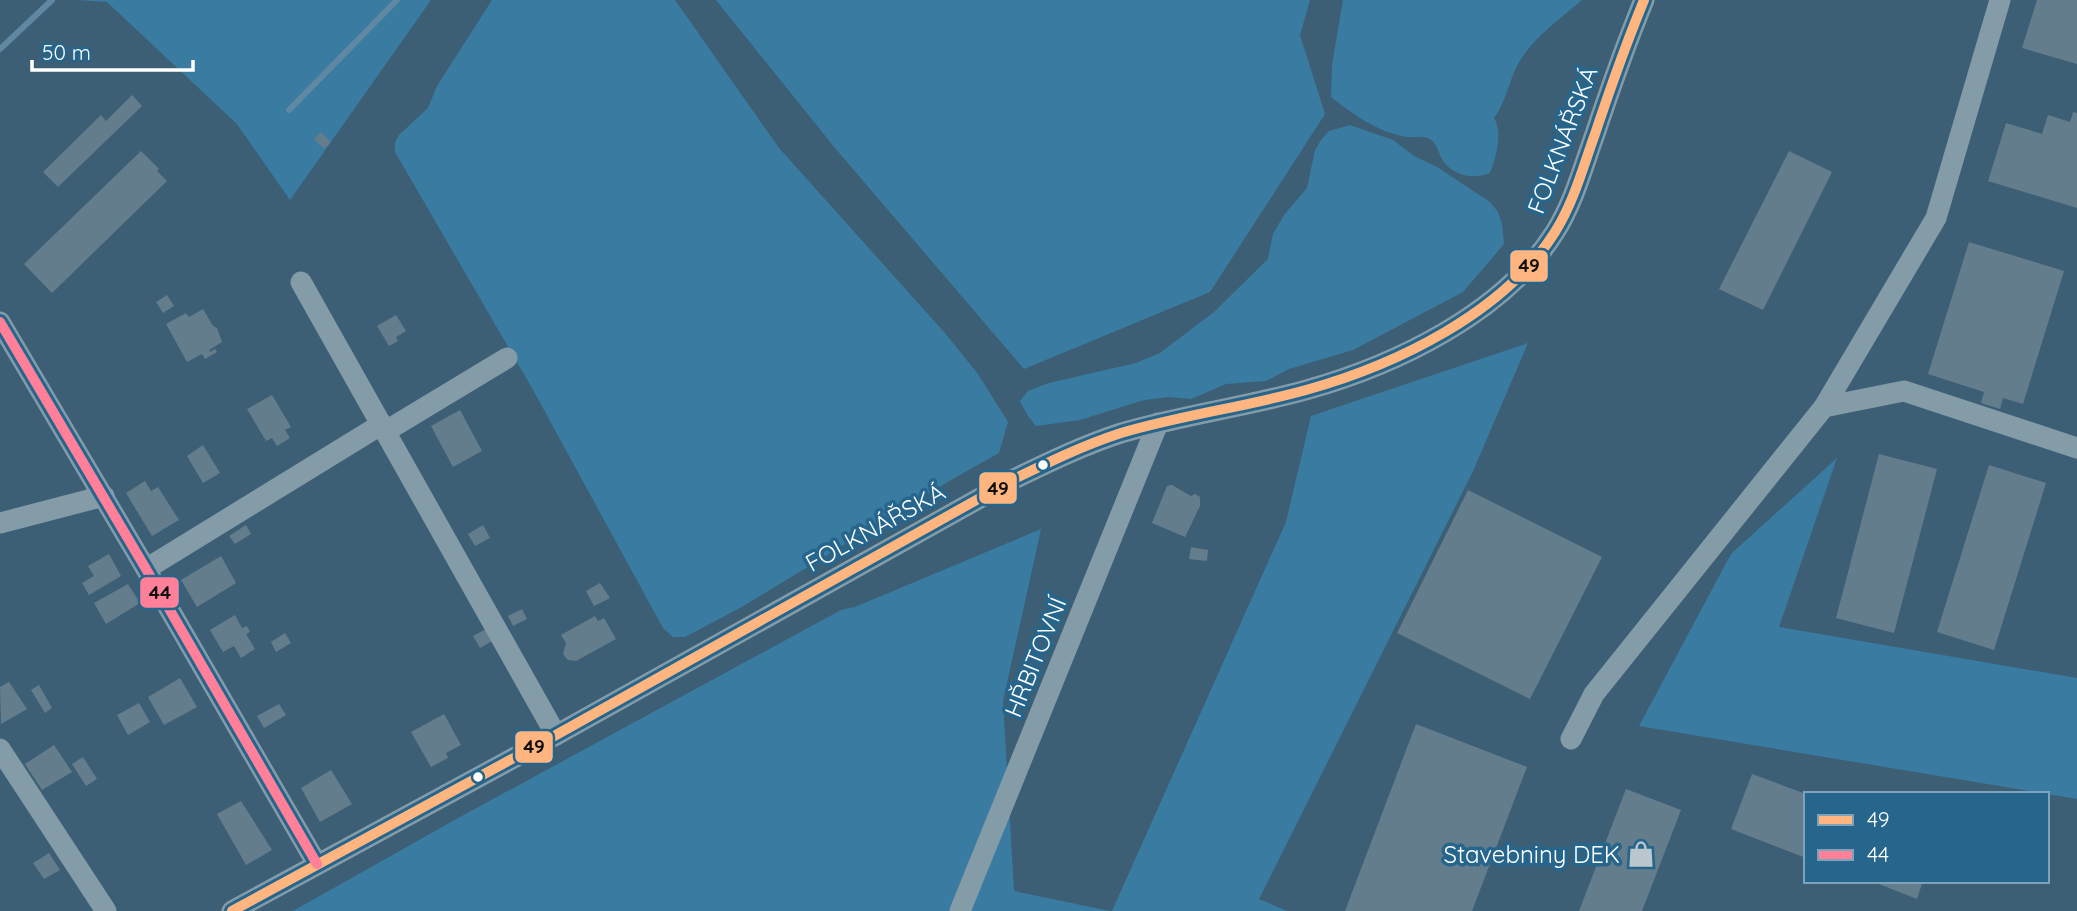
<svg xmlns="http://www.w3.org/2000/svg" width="2077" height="911" viewBox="0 0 2077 911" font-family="Quicksand,sans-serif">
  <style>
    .green { fill: #3a7ca1 }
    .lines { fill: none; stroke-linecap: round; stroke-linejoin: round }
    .stream { stroke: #6088a2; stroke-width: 6 }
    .building { fill: #637d8d }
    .minor { stroke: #849ba8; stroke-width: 21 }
    .bus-1-casing { stroke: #26658c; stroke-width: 16 }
    .bus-2-casing { stroke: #26658c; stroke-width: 16 }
    .bus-1 { stroke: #ffb580; stroke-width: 10 }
    .bus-2 { stroke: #ff8098; stroke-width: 10 }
    .bus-dot { fill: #fff; stroke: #26658c; stroke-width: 2.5 }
    .labels { text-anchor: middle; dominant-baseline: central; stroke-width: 7; stroke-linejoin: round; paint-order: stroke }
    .street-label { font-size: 24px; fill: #fff; stroke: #26658c }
    .poi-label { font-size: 24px; fill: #fff; stroke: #26658c; text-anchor: end }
    .line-badge { stroke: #26658c; stroke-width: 2.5 }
    .pale-badge-label { font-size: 19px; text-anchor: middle; font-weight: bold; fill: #111 }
  </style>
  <rect width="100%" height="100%" fill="#3d5f75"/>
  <g class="green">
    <path d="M 77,0 L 431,0 L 290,200 L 237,124 L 107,2 Z"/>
    <path d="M 492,0 L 675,0 L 779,148 L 944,332 L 978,374 L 1008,422 L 999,453 L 951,480 L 740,608 L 685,637 L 673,637 L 663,628 L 532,388 L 395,152 L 395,143 L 399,135 L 428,108 L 437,86 Z"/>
    <path d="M 716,0 L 1310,0 L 1300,35 L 1325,114 L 1210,292 L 1024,369 L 835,148 Z"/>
    <path d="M 1343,0 L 1582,0 C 1559,20 1535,36 1519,62 C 1509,80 1506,102 1494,118 C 1503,132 1496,158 1490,173 C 1474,180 1452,176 1442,159 C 1438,152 1437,142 1428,138 C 1422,135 1414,138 1407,137 C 1378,132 1354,115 1331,97 L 1332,65 Z"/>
    <path d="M 1350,125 L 1393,140 L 1414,156 L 1437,167 L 1490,202 L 1498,212 L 1502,224 L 1504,244 L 1463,292 L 1353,350 L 1289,369 L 1266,381 L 1226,384 L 1191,399 L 1169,397 L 1144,400 L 1080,420 L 1036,426 L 1028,416 L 1020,401 L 1028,391 L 1049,383 L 1136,363 L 1160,353 L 1214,312 L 1268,259 L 1273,234 L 1284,215 L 1307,188 L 1315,150 L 1321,140 L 1329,131 Z"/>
    <path d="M 1528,343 L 1473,471 L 1259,899 L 1287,911 L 1112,911 L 1286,522 L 1311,416 Z"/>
    <path d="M 1837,458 L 1779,627 L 2077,678 L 2077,799 L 1639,726 L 1731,554 Z"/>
    <path d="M 1041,529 L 1003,701 L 1014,891 L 1110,911 L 293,911 L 460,817 L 841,610 L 855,607 Z"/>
  </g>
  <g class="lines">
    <g class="stream">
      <path d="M 0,49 L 52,0"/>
      <path d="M 289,110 L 397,0"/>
    </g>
  </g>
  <g class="building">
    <path d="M 2037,0 L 2077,0 L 2077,64 L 2022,48 Z"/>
    <path d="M 132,95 L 142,106 L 58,187 L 43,172 L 101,115 L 106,121 Z"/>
    <path d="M 2073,112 L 2077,113 L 2077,208 L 1988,181 L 2006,123 L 2042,134 L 2048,115 L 2070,122 Z"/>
    <path d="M 321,132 L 331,142 L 324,149 L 314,139 Z"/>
    <path d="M 141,151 L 159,169 L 157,171 L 167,181 L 52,293 L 24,264 Z"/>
    <path d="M 1789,151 L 1832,172 L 1763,310 L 1719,289 Z"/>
    <path d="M 1969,242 L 2064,271 L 2023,404 L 2003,398 L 2000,409 L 1981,403 L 1984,392 L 1928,374 Z"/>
    <path d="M 167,295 L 174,306 L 163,313 L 156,302 Z"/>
    <path d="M 203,309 L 213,326 L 217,328 L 222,342 L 209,350 L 210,352 L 215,349 L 217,352 L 205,359 L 202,354 L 187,362 L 166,324 L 186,313 L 189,317 Z"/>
    <path d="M 396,315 L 406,331 L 396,337 L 398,341 L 389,346 L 377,326 Z"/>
    <path d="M 272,395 L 291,427 L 285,430 L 290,438 L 277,446 L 272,438 L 266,441 L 247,409 Z"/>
    <path d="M 460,410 L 482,451 L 453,467 L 431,426 Z"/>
    <path d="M 203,445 L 220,473 L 203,483 L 187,456 Z"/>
    <path d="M 1879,454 L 1937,469 L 1894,633 L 1836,618 Z"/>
    <path d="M 1989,465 L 2046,483 L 1994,650 L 1937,632 Z"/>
    <path d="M 145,481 L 151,491 L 158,487 L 179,520 L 152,536 L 126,493 Z"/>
    <path d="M 1172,485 L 1191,496 L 1195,494 L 1200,497 L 1200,506 L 1185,537 L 1152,523 L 1167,486 Z"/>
    <path d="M 1468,490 L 1602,557 L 1530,699 L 1397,633 Z"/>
    <path d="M 246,525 L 251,534 L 235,544 L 229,536 Z"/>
    <path d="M 483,525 L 490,538 L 475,546 L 468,534 Z"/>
    <path d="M 1191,547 L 1208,550 L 1207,561 L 1189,559 Z"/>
    <path d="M 109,554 L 121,576 L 89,595 L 82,583 L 94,576 L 88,566 Z"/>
    <path d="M 221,556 L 236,583 L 197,607 L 181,580 Z"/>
    <path d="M 600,583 L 610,598 L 594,606 L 586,591 Z"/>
    <path d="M 128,584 L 140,603 L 106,624 L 94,603 Z"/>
    <path d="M 522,609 L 527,619 L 513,626 L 508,616 Z"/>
    <path d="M 235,615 L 242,628 L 247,626 L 250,632 L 246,634 L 255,649 L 241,658 L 234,646 L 223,652 L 210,630 Z"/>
    <path d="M 595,616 L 598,621 L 604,618 L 616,639 L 576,661 L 568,660 L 563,654 L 566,643 L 561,635 Z"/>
    <path d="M 486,629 L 492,641 L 480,648 L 473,636 Z"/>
    <path d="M 285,633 L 291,643 L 276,652 L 271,642 Z"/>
    <path d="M 180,678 L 197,707 L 164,725 L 148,697 Z"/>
    <path d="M 9,682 L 27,709 L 1,724 L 0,687 Z"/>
    <path d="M 39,685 L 52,708 L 45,713 L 31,690 Z"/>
    <path d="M 139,703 L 150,722 L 128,735 L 117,715 Z"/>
    <path d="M 279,704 L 286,715 L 264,728 L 257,716 Z"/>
    <path d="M 444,714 L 461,745 L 446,753 L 448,758 L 431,767 L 411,732 Z"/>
    <path d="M 1416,724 L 1527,767 L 1472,911 L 1345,911 Z"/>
    <path d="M 54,745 L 72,772 L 42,790 L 25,764 Z"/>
    <path d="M 83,757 L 97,779 L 86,786 L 72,764 Z"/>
    <path d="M 331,770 L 352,804 L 320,822 L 301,788 Z"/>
    <path d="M 1752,774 L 1806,794 L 1806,858 L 1731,829 Z"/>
    <path d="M 1626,789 L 1681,810 L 1642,911 L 1579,911 Z"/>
    <path d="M 241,801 L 272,850 L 246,865 L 217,814 Z"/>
    <path d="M 49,853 L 60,870 L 44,879 L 33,863 Z"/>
    <path d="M 1880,881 L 1923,881 L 1917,899 L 1879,884 Z"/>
  </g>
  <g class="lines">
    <g class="minor">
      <path d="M 301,282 L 556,735"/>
      <path d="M 0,322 L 146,569 L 317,864"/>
      <path d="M 1824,407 L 1904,391 L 2077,448"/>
      <path d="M 386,431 L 507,358"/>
      <path d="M 0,523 L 104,496"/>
      <path d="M 146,569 L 382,424"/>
      <path d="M 1571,739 L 1594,694 L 1824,407 L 1936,218 L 2000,0"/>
      <path d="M 0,749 L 106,911"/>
      <path d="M 232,911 L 556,735 L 1014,479 C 1049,462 1084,445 1121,433 C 1182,415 1245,407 1306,390 C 1396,365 1504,313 1555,232 C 1574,202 1583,167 1595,134 C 1610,89 1626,44 1644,0"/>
      <path d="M 960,911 L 1158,423"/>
    </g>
    <defs>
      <path id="bus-1" d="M 232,911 L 556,735 L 1014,479 C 1049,462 1084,445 1121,433 C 1182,415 1245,407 1306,390 C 1396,365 1504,313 1555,232 C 1574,202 1583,167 1595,134 C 1610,89 1626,44 1644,0"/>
      <path id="bus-2" d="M 0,322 L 146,569 L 317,864"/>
    </defs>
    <use href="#bus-1" class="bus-1-casing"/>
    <use href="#bus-2" class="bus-2-casing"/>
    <use href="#bus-1" class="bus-1"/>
    <use href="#bus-2" class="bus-2"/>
  </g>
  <defs>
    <symbol id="shop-bare" viewBox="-9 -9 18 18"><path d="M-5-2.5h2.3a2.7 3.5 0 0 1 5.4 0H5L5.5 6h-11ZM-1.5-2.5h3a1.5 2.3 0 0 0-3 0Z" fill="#bbc7cf" stroke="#26658c" stroke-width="2.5" paint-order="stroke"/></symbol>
  </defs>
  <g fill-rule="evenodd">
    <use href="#shop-bare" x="1622" y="835" width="38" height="38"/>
  </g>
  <g class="bus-dot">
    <circle cx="1043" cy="465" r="6"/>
    <circle cx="478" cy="777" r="6"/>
  </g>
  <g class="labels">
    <g class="street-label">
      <text transform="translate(1562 140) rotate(-69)">FOLKNÁŘSKÁ</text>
      <text transform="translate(875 527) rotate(-29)">FOLKNÁŘSKÁ</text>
      <text transform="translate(1035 657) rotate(-68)">HŘBITOVNÍ</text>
    </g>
    <g class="poi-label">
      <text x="1620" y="854">Stavebniny DEK</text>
    </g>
  </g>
  <g class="line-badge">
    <rect x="1509" y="249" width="40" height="34" rx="7" fill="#ffb580"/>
    <rect x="978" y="471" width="40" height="34" rx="7" fill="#ffb580"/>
    <rect x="139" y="576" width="41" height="33" rx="7" fill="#ff8098"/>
    <rect x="514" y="730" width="40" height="34" rx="7" fill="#ffb580"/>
  </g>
  <g class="pale-badge-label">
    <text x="1529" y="272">49</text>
    <text x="998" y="495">49</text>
    <text x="160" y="599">44</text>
    <text x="534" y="753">49</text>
  </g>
  <rect x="1804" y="792" width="245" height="91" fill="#26658c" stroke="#7da3ba" stroke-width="2"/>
  <rect x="1818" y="815" width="35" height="10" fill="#ffb580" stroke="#7da3ba" stroke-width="2"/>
  <text x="1867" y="827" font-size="21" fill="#ffffff">49</text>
  <rect x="1818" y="850" width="35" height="10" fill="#ff8098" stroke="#7da3ba" stroke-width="2"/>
  <text x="1867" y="862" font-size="21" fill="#ffffff">44</text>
  <path d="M32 60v10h161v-10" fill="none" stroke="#ffffff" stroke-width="3.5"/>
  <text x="42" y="60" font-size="21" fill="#ffffff" stroke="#26658c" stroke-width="5" paint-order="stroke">50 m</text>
</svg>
